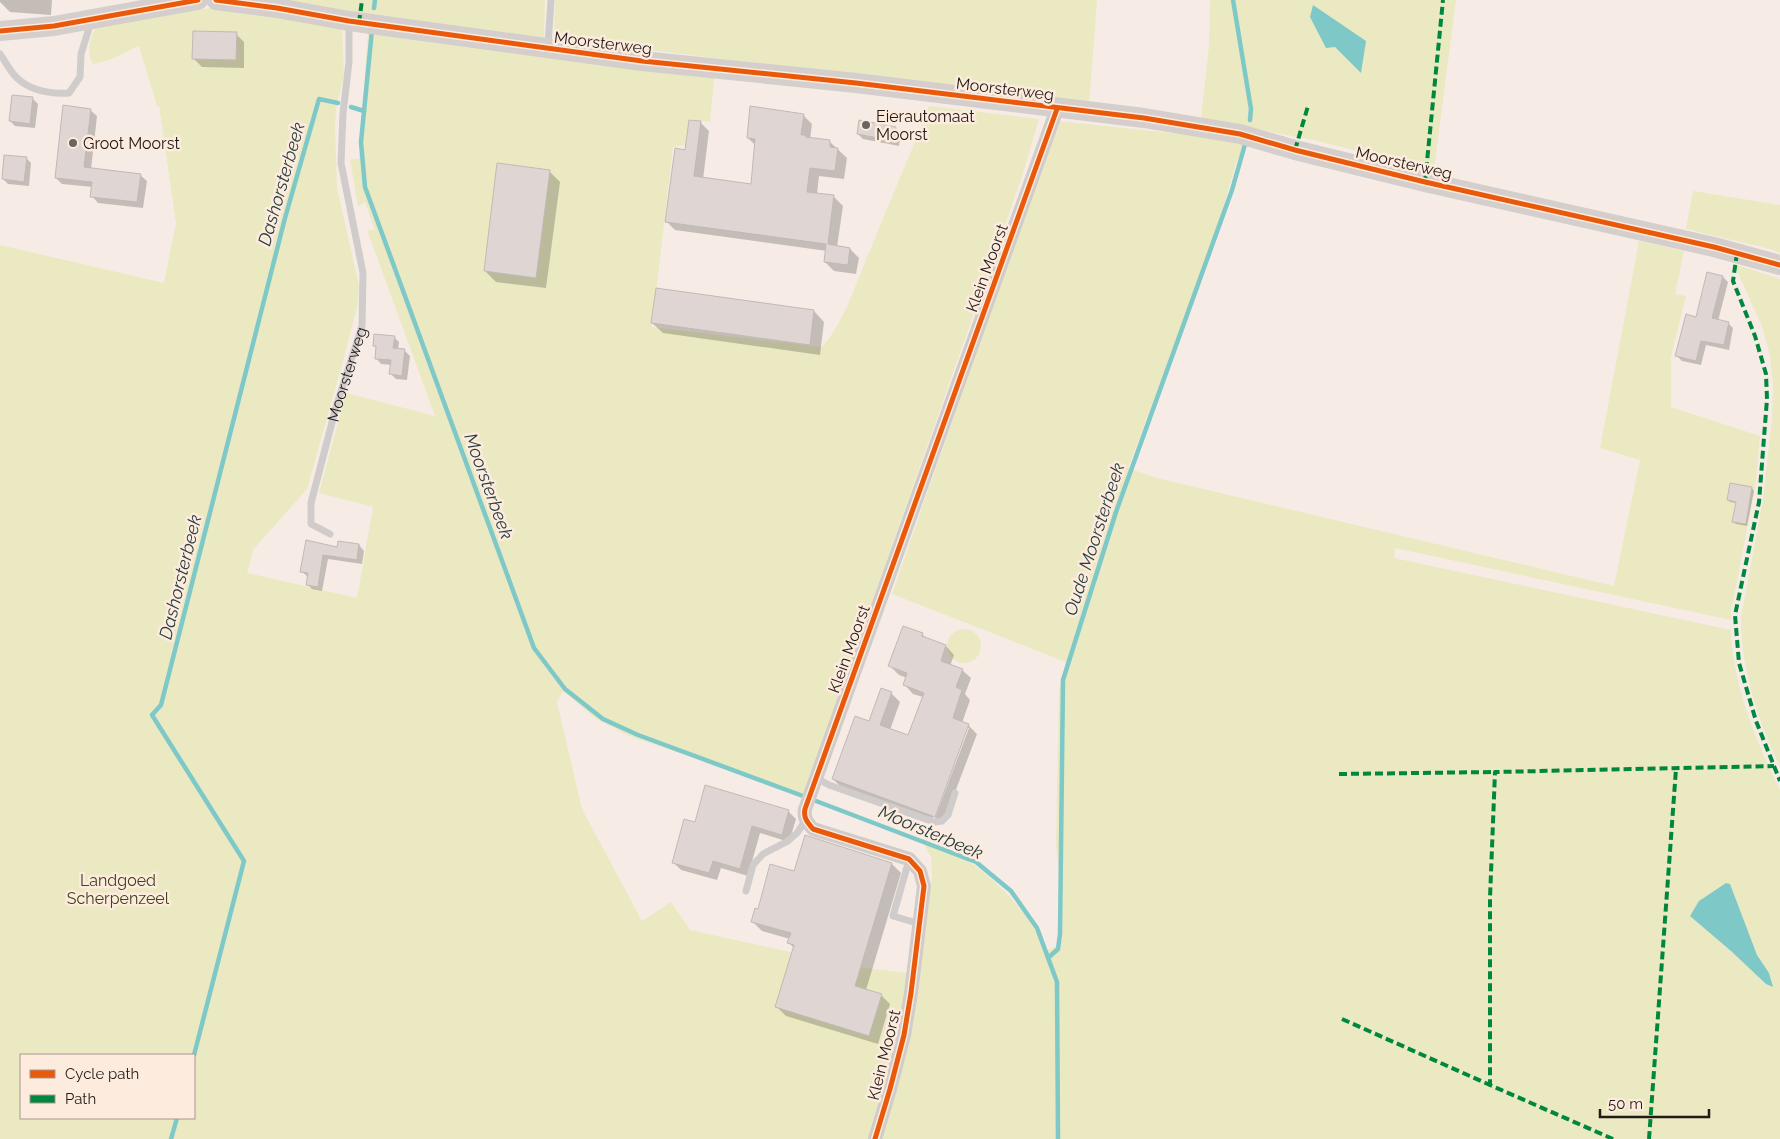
<svg xmlns="http://www.w3.org/2000/svg" width="1780" height="1139" viewBox="0 0 1780 1139" font-family="Raleway,sans-serif">
  <style>
    .green { fill: #eae9c2; fill-rule: evenodd }
    .water { fill: #7ec8c8 }
    .shadow { fill: #0003 }
    .lines { fill: none; stroke-linecap: round; stroke-linejoin: round }
    .stream { stroke: #7ec8c8; stroke-width: 4.5 }
    .building { fill: #dfd6d3; stroke: #c2b9b5 }
    .lane { stroke: #d0cccb; stroke-width: 7 }
    .street { stroke: #d0cccb; stroke-width: 14 }
    .secondary { stroke: #d4cecc; stroke-width: 20 }
    .quiet { stroke: #00873e; stroke-width: 4; stroke-dasharray: 8 4; stroke-linecap: butt }
    .cycleway-casing { stroke: #fdebde; stroke-width: 8 }
    .cycleway { stroke: #e8590c; stroke-width: 5 }
    .poi-dot { fill: #6c645e; stroke: #fdebde; stroke-width: 2 }
    .labels { text-anchor: middle; dominant-baseline: central; stroke-width: 5; stroke-linejoin: round; paint-order: stroke }
    .street-label { font-size: 16px; fill: #211a16; stroke: #fdebde }
    .poi-label { font-size: 16px; fill: #211a16; stroke: #fdebde; text-anchor: start }
    .park-label { font-size: 16px; fill: #414319; stroke: #fdebde }
    .water-label { font-size: 18px; font-style: italic; fill: #253e3f; stroke: #fdebde }
  </style>
  <rect width="100%" height="100%" fill="#f6ece5"/>
  <g class="green">
    <path d="M 279,0 L 545,0 L 544,37 L 416,22 Z"/>
    <path d="M 555,0 L 1097,0 L 1089,105 L 554,38 Z"/>
    <path d="M 1210,0 L 1456,0 L 1434,170 L 1313,140 L 1201,118 L 1209,46 Z"/>
    <path d="M 212,8 L 342,27 L 344,74 L 336,110 L 335,128 L 337,187 L 359,286 L 357,307 L 344,358 L 307,489 L 253,550 L 247,573 L 357,598 L 373,507 L 319,493 L 346,393 L 435,416 L 367,230 L 375,230 L 365,202 L 358,207 L 350,159 L 359,159 L 368,32 L 714,78 L 710,122 L 689,119 L 686,145 L 673,147 L 652,327 L 822,347 C 845,322 857,279 871,248 C 890,200 911,154 929,106 L 1039,119 L 1021,180 L 804,795 L 629,736 L 595,718 L 563,691 L 557,702 L 582,809 L 642,921 L 671,902 L 690,930 L 858,967 L 907,973 C 900,1030 886,1085 870,1139 L 0,1139 L 0,245 L 164,283 L 176,223 L 159,106 L 157,106 L 139,46 L 109,60 L 93,64 C 86,52 90,39 96,27 L 194,10 ZM 21,1055 L 194,1055 L 194,1118 L 21,1118 Z"/>
    <path d="M 1057,121 L 1220,138 L 1245,143 L 1236,163 L 1217,229 L 1204,267 L 1128,468 L 1157,478 L 1614,586 L 1640,460 L 1600,448 L 1639,241 L 1684,251 L 1675,294 L 1686,296 L 1671,357 L 1671,407 L 1760,436 L 1756,482 L 1731,612 L 1731,620 L 1395,548 L 1394,558 L 1731,630 C 1733,686 1756,741 1780,790 L 1780,1139 L 881,1139 L 923,935 L 932,876 L 931,857 L 921,838 C 936,845 952,851 966,860 C 997,879 1032,917 1046,951 L 1059,945 L 1062,939 L 1062,901 L 1056,846 L 1059,689 L 1066,662 L 892,594 ZM 1726,883 L 1757,955 L 1769,973 L 1766,984 L 1731,951 L 1699,901 Z"/>
    <path d="M 1693,191 L 1780,205 L 1780,253 L 1770,249 L 1686,229 Z"/>
    <path d="M 1734,264 L 1780,279 L 1780,766 C 1758,723 1740,664 1741,617 L 1763,500 L 1772,419 L 1773,386 L 1770,355 L 1761,324 Z"/>
    <circle cx="964" cy="646" r="17"/>
  </g>
  <g class="water">
    <path d="M 1313,5 L 1366,41 L 1361,73 L 1335,47 L 1326,48 L 1310,17 Z"/>
    <path d="M 1726,883 L 1730,884 L 1757,955 L 1769,973 L 1773,987 L 1766,984 L 1731,951 L 1690,916 L 1699,901 Z"/>
  </g>
  <g class="shadow">
    <path d="M 0,0 L 52,0 L 51,15 L 10,12 L 0,2 Z"/>
    <path d="M 236,34 L 244,42 L 244,68 L 202,67 L 194,59 Z"/>
    <path d="M 33,99 L 38,104 L 35,128 L 15,126 L 10,121 Z"/>
    <path d="M 90,110 L 97,116 L 91,169 L 140,175 L 147,181 L 143,208 L 98,203 L 92,196 L 93,187 L 62,184 L 56,178 Z"/>
    <path d="M 803,115 L 812,124 L 810,139 L 830,142 L 847,158 L 844,179 L 819,176 L 817,194 L 834,197 L 843,206 L 837,247 L 850,249 L 859,258 L 856,274 L 834,271 L 825,262 L 827,251 L 675,230 L 666,221 L 686,151 L 700,122 L 709,131 L 703,179 L 752,185 L 756,146 L 748,138 Z"/>
    <path d="M 896,128 L 901,133 L 899,146 L 863,139 L 858,134 Z"/>
    <path d="M 26,158 L 31,163 L 29,186 L 8,184 L 3,179 Z"/>
    <path d="M 549,171 L 560,182 L 546,288 L 496,282 L 485,271 Z"/>
    <path d="M 1723,277 L 1728,282 L 1718,321 L 1728,323 L 1733,328 L 1729,350 L 1706,345 L 1701,365 L 1682,361 L 1677,356 L 1697,318 Z"/>
    <path d="M 814,311 L 824,322 L 820,355 L 663,333 L 652,323 Z"/>
    <path d="M 394,337 L 399,342 L 398,350 L 405,351 L 410,356 L 407,380 L 396,379 L 391,374 L 392,365 L 381,364 L 376,358 L 377,348 L 374,346 Z"/>
    <path d="M 1752,488 L 1754,491 L 1747,526 L 1736,524 L 1733,522 L 1737,503 L 1730,502 L 1728,500 Z"/>
    <path d="M 307,542 L 338,549 L 339,542 L 359,545 L 364,551 L 362,564 L 328,559 L 322,591 L 312,589 L 307,584 L 308,577 L 301,571 Z"/>
    <path d="M 922,634 L 928,640 L 946,646 L 954,655 L 950,666 L 962,670 L 971,678 L 965,694 L 970,700 L 962,723 L 968,725 L 977,734 L 943,824 L 934,821 L 969,728 L 966,728 L 932,820 L 842,788 L 833,779 L 869,722 L 891,693 L 900,702 L 890,730 L 909,737 L 923,697 L 913,694 L 905,685 L 907,678 L 899,675 L 890,666 Z"/>
    <path d="M 788,811 L 796,819 L 789,842 L 760,833 L 748,876 L 721,868 L 717,880 L 681,870 L 673,862 L 695,823 Z"/>
    <path d="M 892,864 L 901,873 L 866,990 L 881,995 L 890,1004 L 878,1044 L 786,1016 L 777,1007 L 794,948 L 789,943 L 790,939 L 762,931 L 752,921 L 758,910 L 795,872 Z"/>
  </g>
  <g class="lines">
    <g class="stream">
      <path d="M 1233,0 L 1251,109 L 1250,120"/>
      <path d="M 374,8 L 375,0"/>
      <path d="M 372,30 L 361,142 L 365,187 L 534,648 L 565,689 L 603,719 L 638,735 L 803,796"/>
      <path d="M 351,107 L 364,111"/>
      <path d="M 816,801 L 976,862 L 1011,891 L 1037,928 L 1057,982 L 1058,1139"/>
      <path d="M 1048,958 L 1058,949 L 1060,934 L 1063,680 L 1116,512 L 1232,190 L 1246,141"/>
      <path d="M 194,1055 L 244,861 L 152,715 L 161,705 L 285,218 L 319,99 L 338,103"/>
      <path d="M 171,1139 L 177,1118"/>
    </g>
  </g>
  <g class="building">
    <path d="M 193,31 L 237,32 L 236,60 L 192,59 Z"/>
    <path d="M 12,95 L 33,97 L 30,124 L 9,121 Z"/>
    <path d="M 63,105 L 91,109 L 84,167 L 141,174 L 137,202 L 90,197 L 92,182 L 55,178 Z"/>
    <path d="M 750,106 L 804,114 L 801,135 L 806,135 L 806,137 L 830,140 L 830,147 L 838,148 L 835,171 L 810,168 L 807,192 L 834,195 L 828,244 L 850,248 L 848,265 L 824,262 L 826,244 L 665,222 L 675,148 L 685,150 L 689,120 L 701,121 L 694,176 L 751,184 L 755,139 L 747,138 Z"/>
    <path d="M 859,120 L 896,127 L 894,141 L 857,134 Z"/>
    <path d="M 4,155 L 27,157 L 24,182 L 2,179 Z"/>
    <path d="M 497,163 L 550,170 L 536,278 L 484,271 Z"/>
    <path d="M 1707,272 L 1723,276 L 1712,318 L 1729,322 L 1724,345 L 1701,341 L 1696,361 L 1675,356 L 1686,314 L 1696,317 Z"/>
    <path d="M 656,288 L 814,310 L 810,345 L 651,323 Z"/>
    <path d="M 374,334 L 395,336 L 393,348 L 405,349 L 402,376 L 389,374 L 391,360 L 375,359 L 376,346 L 373,346 Z"/>
    <path d="M 1730,483 L 1752,487 L 1746,524 L 1732,522 L 1736,502 L 1727,500 Z"/>
    <path d="M 306,540 L 337,547 L 338,541 L 359,544 L 357,560 L 323,555 L 318,587 L 306,585 L 308,573 L 300,572 Z"/>
    <path d="M 903,626 L 923,633 L 922,636 L 946,645 L 941,661 L 963,669 L 956,687 L 962,690 L 953,718 L 969,724 L 935,817 L 832,779 L 855,716 L 869,721 L 881,688 L 892,692 L 880,725 L 908,735 L 924,693 L 903,685 L 907,673 L 888,666 Z"/>
    <path d="M 705,785 L 789,810 L 782,835 L 752,826 L 740,869 L 713,861 L 709,873 L 672,863 L 684,819 L 695,822 Z"/>
    <path d="M 805,835 L 892,863 L 855,986 L 882,994 L 869,1036 L 775,1007 L 794,945 L 787,943 L 791,933 L 751,922 L 755,908 L 758,909 L 770,864 L 794,871 Z"/>
  </g>
  <g class="lines">
    <g class="lane">
      <path d="M 548,46 L 551,0"/>
      <path d="M 0,54 C 5,61 10,71 16,77 C 30,91 50,94 69,93 L 80,77 L 81,54 L 91,22"/>
      <path id="s1" d="M 330,534 L 311,524 L 311,503 L 336,407 L 362,326 L 363,273 L 341,163 L 343,113 L 349,62 L 349,22"/>
      <path d="M 816,778 L 829,785 L 934,822 L 942,821 L 948,815 L 955,793"/>
      <path d="M 909,860 L 893,916 L 920,924"/>
      <path d="M 746,891 L 753,865 L 763,854 L 788,841 L 797,833 L 806,820"/>
    </g>
    <path class="street" d="M 875,1139 L 890,1089 L 904,1035 L 911,993 L 924,886 L 920,871 L 909,859 L 813,829 C 808,823 803,818 805,809 L 1057,109"/>
    <g class="secondary">
      <path d="M 216,0 L 277,8 L 349,21 L 642,61 L 856,83 L 1144,118 L 1240,134 L 1295,150 L 1425,182 L 1714,247 L 1780,265"/>
      <path d="M 0,31 L 54,26 L 198,0"/>
    </g>
    <g class="quiet">
      <path d="M 359,23 L 362,0"/>
      <path d="M 1295,150 L 1308,106"/>
      <path d="M 1425,182 L 1443,0"/>
      <path d="M 1737,253 L 1733,281 L 1755,336 L 1766,374 L 1767,399 L 1759,502 L 1735,615 L 1739,663 L 1756,721 L 1780,781"/>
      <path d="M 1339,774 L 1495,772"/>
      <path d="M 1342,1019 L 1490,1085"/>
      <path d="M 1613,1139 L 1490,1085 L 1490,898 L 1495,772 L 1774,766"/>
      <path d="M 1649,1139 L 1676,769"/>
    </g>
    <defs>
      <g id="cycleway">
        <path d="M 216,0 L 277,8 L 349,21 L 642,61 L 856,83 L 1144,118 L 1240,134 L 1295,150 L 1425,182 L 1714,247 L 1780,265"/>
        <path d="M 0,31 L 54,26 L 198,0"/>
        <path d="M 875,1139 L 890,1089 L 904,1035 L 911,993 L 924,886 L 920,871 L 909,859 L 813,829 C 808,823 803,818 805,809 L 1057,109"/>
      </g>
    </defs>
    <use href="#cycleway" class="cycleway-casing"/>
    <use href="#cycleway" class="cycleway"/>
  </g>
  <g class="poi-dot">
    <circle cx="866" cy="125" r="5"/>
    <circle cx="73" cy="143" r="5"/>
  </g>
  <g class="labels">
    <g class="street-label">
      <text transform="translate(603 43) rotate(7)">Moorsterweg</text>
      <text transform="translate(1005 89) rotate(7)">Moorsterweg</text>
      <text transform="translate(1404 163) rotate(13)">Moorsterweg</text>
      <text transform="translate(987 268) rotate(-70)">Klein Moorst</text>
      <text stroke="none"><textPath href="#s1" startOffset="176">Moorsterweg</textPath></text>
      <text transform="translate(849 649) rotate(-70)">Klein Moorst</text>
      <text transform="translate(884 1055) rotate(-76)">Klein Moorst</text>
    </g>
    <g class="poi-label">
      <text x="876" y="116">Eierautomaat<tspan x="876" dy="18">Moorst</tspan></text>
      <text x="83" y="143">Groot Moorst</text>
    </g>
    <g class="park-label">
      <text x="118" y="880">Landgoed<tspan x="118" dy="18">Scherpenzeel</tspan></text>
    </g>
    <g class="water-label">
      <text transform="translate(281 184) rotate(-74)">Dashorsterbeek</text>
      <text transform="translate(489 486) rotate(70)">Moorsterbeek</text>
      <text transform="translate(1094 539) rotate(-72)">Oude Moorsterbeek</text>
      <text transform="translate(180 577) rotate(-76)">Dashorsterbeek</text>
      <text transform="translate(931 832) rotate(23)">Moorsterbeek</text>
    </g>
  </g>
  <rect x="20" y="1054" width="175" height="65" fill="#fdebde" stroke="#a5978e"/>
  <rect x="30" y="1070" width="25" height="8" fill="#e8590c" stroke="#a5978e"/>
  <text x="65" y="1079" font-size="15" fill="#211a16">Cycle path</text>
  <rect x="30" y="1095" width="25" height="8" fill="#00873e" stroke="#a5978e"/>
  <text x="65" y="1104" font-size="15" fill="#211a16">Path</text>
  <path d="M1600 1109v8h109v-8" fill="none" stroke="#211a16" stroke-width="2.5"/>
  <text x="1608" y="1109" font-size="15" fill="#211a16" stroke="#fdebde" stroke-width="4" paint-order="stroke">50 m</text>
</svg>
